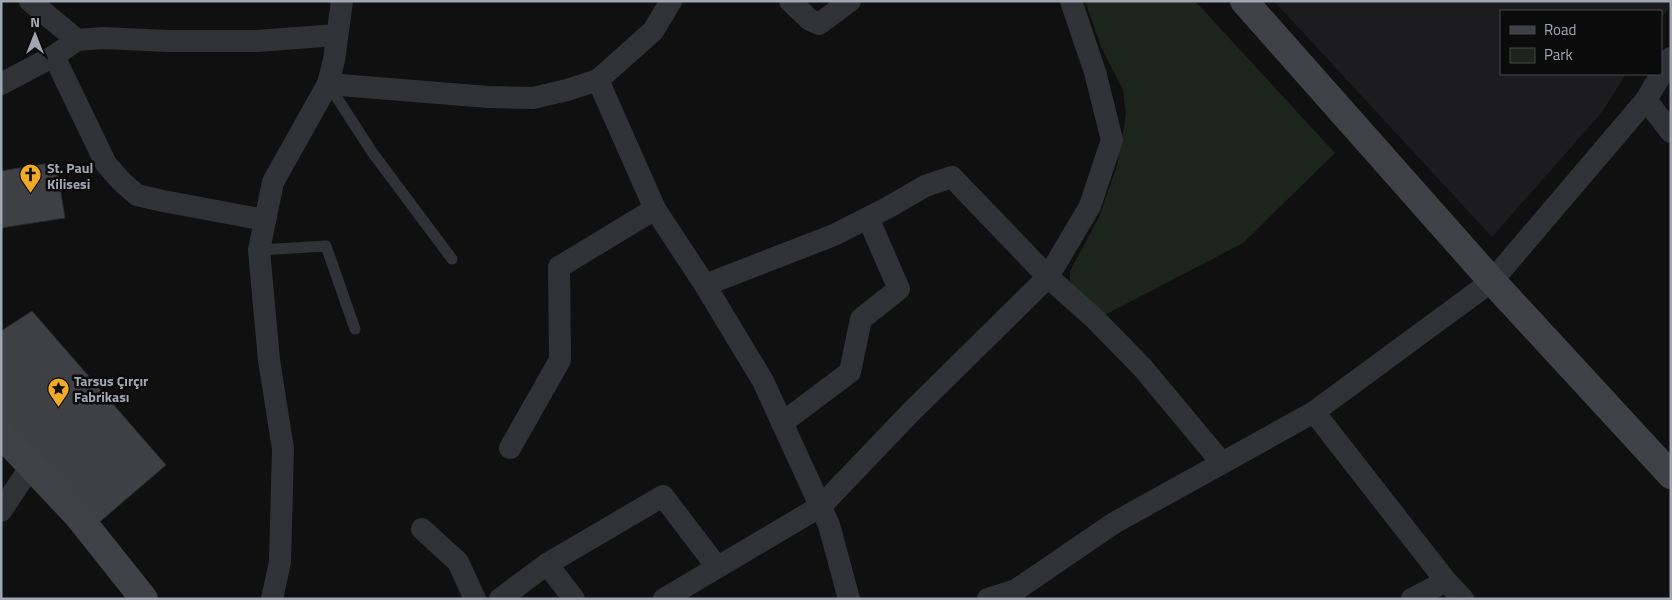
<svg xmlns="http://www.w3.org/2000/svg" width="1672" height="600" viewBox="0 0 1672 600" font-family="'Titillium Web',sans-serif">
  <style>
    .built { fill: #1c1c1e }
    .green { fill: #1c241d }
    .building { fill: #3f4044; stroke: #2a2a2d }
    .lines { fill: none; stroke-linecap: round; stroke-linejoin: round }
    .lane { stroke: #313236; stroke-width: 11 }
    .street { stroke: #313236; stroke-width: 22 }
    .secondary { stroke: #3f4146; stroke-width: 28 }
    .labels { text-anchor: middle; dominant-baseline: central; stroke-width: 5; stroke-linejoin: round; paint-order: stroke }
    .poi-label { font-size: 14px; font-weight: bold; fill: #a1a7b2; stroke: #0b0b0c; text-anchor: start }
  </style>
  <rect width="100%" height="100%" fill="#101011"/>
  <path class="built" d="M 1274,1 L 1671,1 L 1671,4 L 1661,20 L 1661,11 L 1501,11 L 1501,74 L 1626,74 L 1602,112 L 1492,237 Z"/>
  <path class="green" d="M 1085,1 L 1195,1 L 1335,153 L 1243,243 L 1103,316 L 1070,282 L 1070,271 L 1099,217 L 1117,166 L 1126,115 L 1123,90 L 1101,47 Z"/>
  <g class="building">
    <path d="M 56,162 L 65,218 L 1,228 L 1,171 Z"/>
    <path d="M 32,311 L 166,465 L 95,526 L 1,422 L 1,331 Z"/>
  </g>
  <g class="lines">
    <g class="lane">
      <path d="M 328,84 L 372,152 L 452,259"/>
      <path d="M 259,250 L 326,246 L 355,329"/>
    </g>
    <g class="street">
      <path d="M 30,1 L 77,40"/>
      <path d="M 790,1 L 810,20 L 819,24 L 850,1"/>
      <path d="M 54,56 L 106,164 L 122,182 L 137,195 L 163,201 L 265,220"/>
      <path d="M 598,80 L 655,209 L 705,285 L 763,381 L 829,525 L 849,599"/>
      <path d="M 1,84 L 54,56 L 77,40 L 103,38 L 168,41 L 257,41 L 337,35"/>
      <path d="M 328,84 L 488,97 L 533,98 L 567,90 L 598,80 L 653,31 L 671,1"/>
      <path d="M 1646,100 L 1671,132"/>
      <path d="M 705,285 L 834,235 L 889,207 L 925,186 L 952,177 L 1048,277 L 1094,318 L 1142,367 L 1222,463"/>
      <path d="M 1314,412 L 1446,581 L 1463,599"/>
      <path d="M 782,423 L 850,372 L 861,319 L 899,289 L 868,218"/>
      <path d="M 510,448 L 560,360 L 559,267 L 655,209"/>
      <path d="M 1,511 L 31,466"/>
      <path d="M 422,529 L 458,562 L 475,599"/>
      <path d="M 547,564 L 574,599"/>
      <path d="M 272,599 L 280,562 L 283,449 L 269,360 L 259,250 L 273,182 L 328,84 L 334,60 L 342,1"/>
      <path d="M 500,599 L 547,564 L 663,496 L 717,567"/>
      <path d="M 664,599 L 821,506 L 910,413 L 1048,277 L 1090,206 L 1112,140 L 1095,72 L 1071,1"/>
      <path d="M 988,599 L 1016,590 L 1114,523 L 1314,412 L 1492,281 L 1646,100 L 1671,58"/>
      <path d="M 1412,599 L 1446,581"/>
    </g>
    <g class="secondary">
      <path d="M 1244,1 L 1492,281 L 1671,475"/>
      <path d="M 1,434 L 78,516 L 144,599"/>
    </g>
  </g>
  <defs>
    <symbol id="church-pin" viewBox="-11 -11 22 30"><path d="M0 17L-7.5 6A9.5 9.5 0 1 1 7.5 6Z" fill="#f1aa28" stroke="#0b0b0c"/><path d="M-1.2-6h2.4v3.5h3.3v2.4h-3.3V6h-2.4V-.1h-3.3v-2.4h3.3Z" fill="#111"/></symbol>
    <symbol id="sight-pin" viewBox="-11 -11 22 30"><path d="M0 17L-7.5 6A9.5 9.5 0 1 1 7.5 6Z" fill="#f1aa28" stroke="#0b0b0c"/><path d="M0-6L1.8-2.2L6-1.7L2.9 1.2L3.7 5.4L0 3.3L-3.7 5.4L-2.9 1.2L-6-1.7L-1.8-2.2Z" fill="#111"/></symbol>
  </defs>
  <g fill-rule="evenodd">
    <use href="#church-pin" x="18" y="162" width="25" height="34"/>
    <use href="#sight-pin" x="46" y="376" width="25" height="34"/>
  </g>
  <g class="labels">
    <g class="poi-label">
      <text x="47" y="167">St. Paul<tspan x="47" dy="16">Kilisesi</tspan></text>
      <text x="74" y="380">Tarsus Çırçır<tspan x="74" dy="16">Fabrikası</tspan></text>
    </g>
  </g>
  <rect width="1672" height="600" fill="none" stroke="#a1a7b2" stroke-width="5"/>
  <rect x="1500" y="10" width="162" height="65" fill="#0b0b0c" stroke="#47494e"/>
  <rect x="1510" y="26" width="25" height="8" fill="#3f4146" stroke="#47494e"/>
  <text x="1544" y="35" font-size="15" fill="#a1a7b2">Road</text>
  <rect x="1510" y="48" width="25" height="15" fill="#1c241d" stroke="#47494e"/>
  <text x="1544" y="60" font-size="15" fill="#a1a7b2">Park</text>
  <g transform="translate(35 35)" stroke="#0b0b0c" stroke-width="4" paint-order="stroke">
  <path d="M0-4L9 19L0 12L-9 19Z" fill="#a1a7b2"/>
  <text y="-8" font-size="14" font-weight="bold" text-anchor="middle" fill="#a1a7b2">N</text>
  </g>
</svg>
